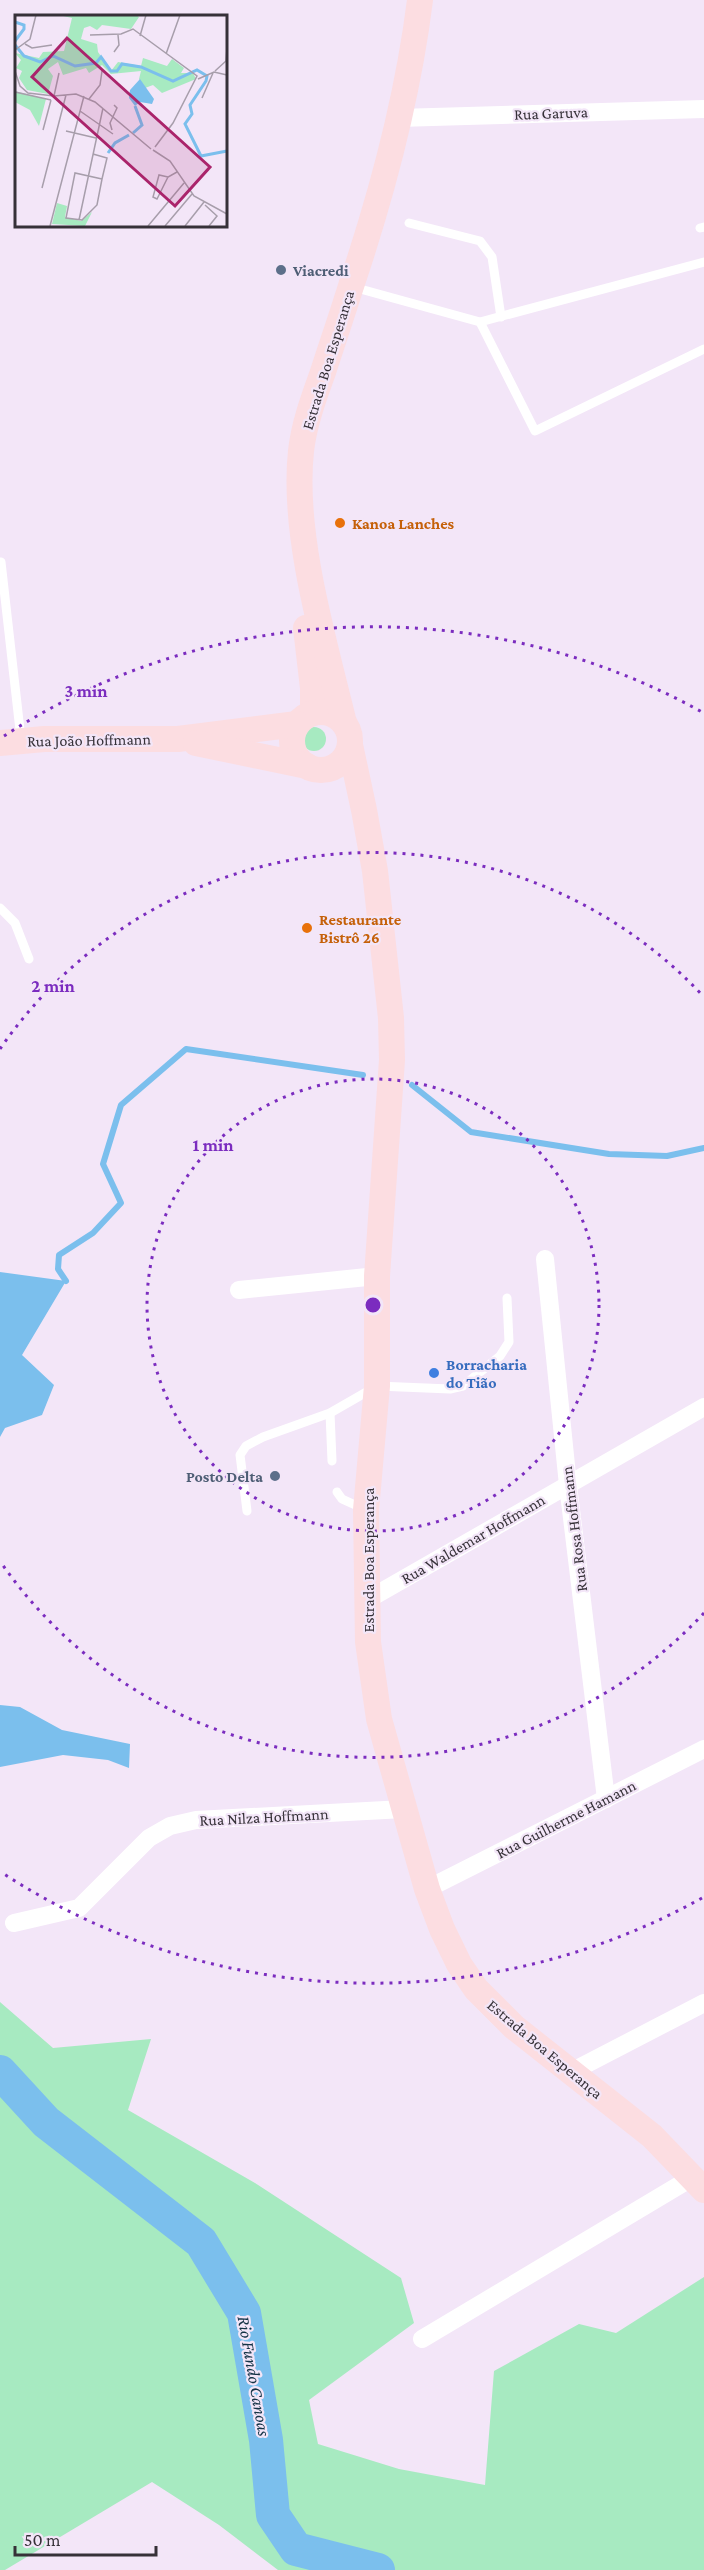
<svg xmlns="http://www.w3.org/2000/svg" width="704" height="2570" viewBox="0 0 704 2570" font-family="'Crimson Pro',serif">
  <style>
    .green { fill: #a7eac1 }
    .water { fill: #7bbfed }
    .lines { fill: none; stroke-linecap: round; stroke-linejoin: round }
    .stream { stroke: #7bbfed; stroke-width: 6 }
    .river { stroke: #7bbfed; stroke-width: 34 }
    .lane { stroke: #fff; stroke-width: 9 }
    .street { stroke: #fff; stroke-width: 18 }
    .secondary { stroke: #fcdde1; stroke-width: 26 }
    .ring { fill: none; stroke: #7b2cbf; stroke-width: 3; stroke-dasharray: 3 6 }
    .service-dot { fill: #5c6f8a; stroke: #f3e6f8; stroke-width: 2 }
    .food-dot { fill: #e8710a; stroke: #f3e6f8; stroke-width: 2 }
    .shop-dot { fill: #3f7fe0; stroke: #f3e6f8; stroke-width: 2 }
    .labels { text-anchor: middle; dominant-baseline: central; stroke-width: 4.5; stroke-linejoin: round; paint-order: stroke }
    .street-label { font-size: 16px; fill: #363138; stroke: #f3e6f8 }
    .service-label { font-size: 16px; font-weight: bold; fill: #4e5e75; stroke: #f3e6f8; text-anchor: start }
    .food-label { font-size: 16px; font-weight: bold; fill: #c56008; stroke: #f3e6f8; text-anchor: start }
    .shop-label { font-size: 16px; font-weight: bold; fill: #366cbe; stroke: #f3e6f8; text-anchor: start }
    .water-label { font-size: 18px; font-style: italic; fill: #143346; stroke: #f3e6f8 }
    .inset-river { fill: none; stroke: #7bbfed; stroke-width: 3 }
    .inset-road { fill: none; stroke: #a79eab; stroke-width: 1.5 }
    .view { fill: #aa246b; fill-opacity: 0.15; stroke: #aa246b; stroke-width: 3 }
    .inset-edge { fill: none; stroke: #363138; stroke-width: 3 }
    .centre { fill: #7b2cbf; stroke: #f3e6f8; stroke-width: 3 }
    .ring-label { font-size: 18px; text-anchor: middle; font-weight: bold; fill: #7b2cbf; stroke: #f3e6f8; stroke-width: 4.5; stroke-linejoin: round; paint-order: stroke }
  </style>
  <rect width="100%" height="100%" fill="#f3e6f8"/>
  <g class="green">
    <circle cx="314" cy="739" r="12"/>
    <path d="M 0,2002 L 53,2048 L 151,2039 L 128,2110 L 255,2183 L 401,2278 L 414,2323 L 309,2400 L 318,2444 L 399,2469 L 485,2485 L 494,2371 L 579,2324 L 616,2333 L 704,2277 L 704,2570 L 278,2570 L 219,2525 L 152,2482 L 5,2570 L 0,2570 Z"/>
  </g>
  <g class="water">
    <path d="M 0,1272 L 66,1281 L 22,1355 L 54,1385 L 42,1415 L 5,1428 L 0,1437 Z"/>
    <path d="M 0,1705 L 20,1707 L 62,1730 L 130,1744 L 129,1768 L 108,1760 L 63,1755 L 0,1767 Z"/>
  </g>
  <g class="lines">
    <g class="stream">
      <path d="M 412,1085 L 471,1132 L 609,1154 L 667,1156 L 704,1148"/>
      <path d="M 66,1281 L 58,1269 L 59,1255 L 93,1233 L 121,1203 L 103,1164 L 121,1105 L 186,1049 L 363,1075"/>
    </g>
    <path class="river" d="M 0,2072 L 46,2122 L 201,2242 L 244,2313 L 266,2440 L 273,2515 L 296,2549 L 378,2570"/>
    <g class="lane">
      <path d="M 409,223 L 480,241 L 492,257 L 501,317"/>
      <path d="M 700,228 L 704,227"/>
      <path d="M 353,287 L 480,322 L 704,262"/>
      <path d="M 480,322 L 535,431 L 704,349"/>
      <path d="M 1,562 L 21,739"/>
      <path d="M 0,908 L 15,923 L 29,959"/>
      <path d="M 330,1413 L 332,1461"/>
      <path d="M 337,1492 L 342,1499 L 364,1509"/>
      <path d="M 247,1511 L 240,1455 L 246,1446 L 263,1437 L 330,1413 L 377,1386 L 450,1389 L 463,1386 L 500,1356 L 509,1342 L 507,1298"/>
    </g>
    <g class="street">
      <path d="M 398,118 L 704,109"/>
      <path d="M 545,1259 L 568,1485 L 606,1799"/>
      <path d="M 239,1290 L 377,1276"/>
      <path d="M 367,1600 L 704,1407"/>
      <path d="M 427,1889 L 704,1749"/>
      <path d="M 14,1923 L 79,1908 L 149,1838 L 170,1826 L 196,1820 L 404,1809"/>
      <path d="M 571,2072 L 704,2003"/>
      <path d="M 422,2339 L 693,2177"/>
    </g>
    <g class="secondary">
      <path d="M 306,628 L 313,688 L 313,713"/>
      <circle cx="321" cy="741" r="29"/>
      <path d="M 344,723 C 324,641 292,534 301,451 C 304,424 314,397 323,372 C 332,344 342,315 351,286 C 382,194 408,97 420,0"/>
      <path d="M 0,743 L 44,739 L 178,739 L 297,724"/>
      <path d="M 196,743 L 307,766"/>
      <path d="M 350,745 L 364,810 L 375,871 L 391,1018 L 392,1060 L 377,1276 L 377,1386 L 366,1510 L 368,1642 L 379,1719 L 427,1889 L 442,1929 L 459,1964 L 476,1989 L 514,2027 L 652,2136 L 704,2190"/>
    </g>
  </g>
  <g class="ring">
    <circle cx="373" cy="1305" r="226"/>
    <path d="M704 1613A452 452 0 0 1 0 1561M0 1049A452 452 0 0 1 704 997"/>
    <path d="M702 1898A678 678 0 0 1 4 1874M4 736A678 678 0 0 1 702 712"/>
  </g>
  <g class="service-dot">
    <circle cx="281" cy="270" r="6"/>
    <circle cx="275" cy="1476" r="6"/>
  </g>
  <g class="food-dot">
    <circle cx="340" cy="523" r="6"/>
    <circle cx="307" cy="928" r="6"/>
  </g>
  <circle class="shop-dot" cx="434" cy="1373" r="6"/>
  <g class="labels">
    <g class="street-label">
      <text transform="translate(551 113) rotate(-2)">Rua Garuva</text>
      <text transform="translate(328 360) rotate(-73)">Estrada Boa Esperança</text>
      <text transform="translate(89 740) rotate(-1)">Rua João Hoffmann</text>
      <text transform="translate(574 1529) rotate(-97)">Rua Rosa Hoffmann</text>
      <text transform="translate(473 1539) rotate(-30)">Rua Waldemar Hoffmann</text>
      <text transform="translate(368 1560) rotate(-90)">Estrada Boa Esperança</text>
      <text transform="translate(264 1817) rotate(-3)">Rua Nilza Hoffmann</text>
      <text transform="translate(566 1819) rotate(-27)">Rua Guilherme Hamann</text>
      <text transform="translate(545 2049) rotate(40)">Estrada Boa Esperança</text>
    </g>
    <g class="service-label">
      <text x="293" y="270">Viacredi</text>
      <text x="263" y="1476" text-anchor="end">Posto Delta</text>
    </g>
    <g class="food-label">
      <text x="352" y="523">Kanoa Lanches</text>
      <text x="319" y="919">Restaurante<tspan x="319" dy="18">Bistrô 26</tspan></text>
    </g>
    <g class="shop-label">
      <text x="446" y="1364">Borracharia<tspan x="446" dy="18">do Tião</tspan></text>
    </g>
    <g class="water-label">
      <text transform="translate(254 2376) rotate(80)">Rio Fundo Canoas</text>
    </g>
  </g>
  <g transform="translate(15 15)">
    <rect width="212" height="212" fill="#f3e6f8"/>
    <path d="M 44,0 L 121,0 L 124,2 L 116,14 L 87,10 L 82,15 L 75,11 L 69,13 L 66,24 L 82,29 L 83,37 L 96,56 L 103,47 L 126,51 L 128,43 L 152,51 L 157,44 L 169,53 L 166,58 L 178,58 L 181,64 L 147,78 L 138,70 L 130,73 L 124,64 L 126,56 L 96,59 L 87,50 L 74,58 L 71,53 L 48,60 L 43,47 L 33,54 L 38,61 L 33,79 L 12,75 L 4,63 L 7,56 L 1,53 L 6,45 L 0,38 L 24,43 L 28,37 L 49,36 L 57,3 ZM 0,76 L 31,84 L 24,111 L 15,95 L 0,87 ZM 42,188 L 52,191 L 50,202 L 66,206 L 77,197 L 70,211 L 37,209 Z" fill="#a7eac1"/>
    <path d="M 125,64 L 139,84 L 137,89 L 125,87 L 120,91 L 114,83 L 115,75 Z" fill="#7bbfed"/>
    <path class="inset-river" d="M 0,7 L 9,10 L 9,14 L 0,26M 0,30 L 9,41 L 25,47 L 38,41 L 60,51 L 81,48 L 86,42 L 96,56 L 102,56 L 107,49 L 126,52 L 158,66 L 182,55 L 192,61 L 191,66 L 175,90 L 177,99 L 170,109 L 186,141 L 212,136M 118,118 L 127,110 L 120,91M 93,138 L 100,128 L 114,120"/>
    <path class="inset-road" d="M 75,20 L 106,19 L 118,14 L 182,61 L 158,108 L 140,132M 125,21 L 131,0M 10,29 L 17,33 L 37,30M 0,35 L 15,24 L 21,0M 99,37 L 104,30 L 103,20M 151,39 L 165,0M 0,56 L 5,71 L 13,78 L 39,81 L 61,79 L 80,87 L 136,134M 200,56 L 211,46 L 212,33M 183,64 L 199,57 L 212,60M 0,77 L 36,85M 39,81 L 44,58M 187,83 L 198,58M 74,84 L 85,70 L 87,56M 65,96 L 98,119M 28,115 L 36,85M 97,115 L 95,108 L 102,93 L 99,90M 51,116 L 81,123M 138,135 L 155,146 L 179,181 L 212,199M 78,139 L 92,143 L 87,164 L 82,190 L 67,205 L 51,203 L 60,158 L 87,164M 153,162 L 144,160 L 138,182 L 142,184 L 153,162 L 162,157M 27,173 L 51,80M 190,190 L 202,201 L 194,211M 64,205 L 88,93M 35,211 L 69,81M 133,211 L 169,168M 150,211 L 177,179M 170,211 L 189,187"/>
    <path class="view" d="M 52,23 L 195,152 L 160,191 L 17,62 Z"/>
    <rect width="212" height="212" class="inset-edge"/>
  </g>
  <circle cx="373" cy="1305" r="9" class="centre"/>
  <g class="ring-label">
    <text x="86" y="697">3 min</text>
    <text x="53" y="992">2 min</text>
    <text x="213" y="1151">1 min</text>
  </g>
  <path d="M15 2546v9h141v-9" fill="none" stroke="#363138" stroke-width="3"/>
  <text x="24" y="2546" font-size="18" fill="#363138" stroke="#f3e6f8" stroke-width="4.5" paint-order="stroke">50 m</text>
</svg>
